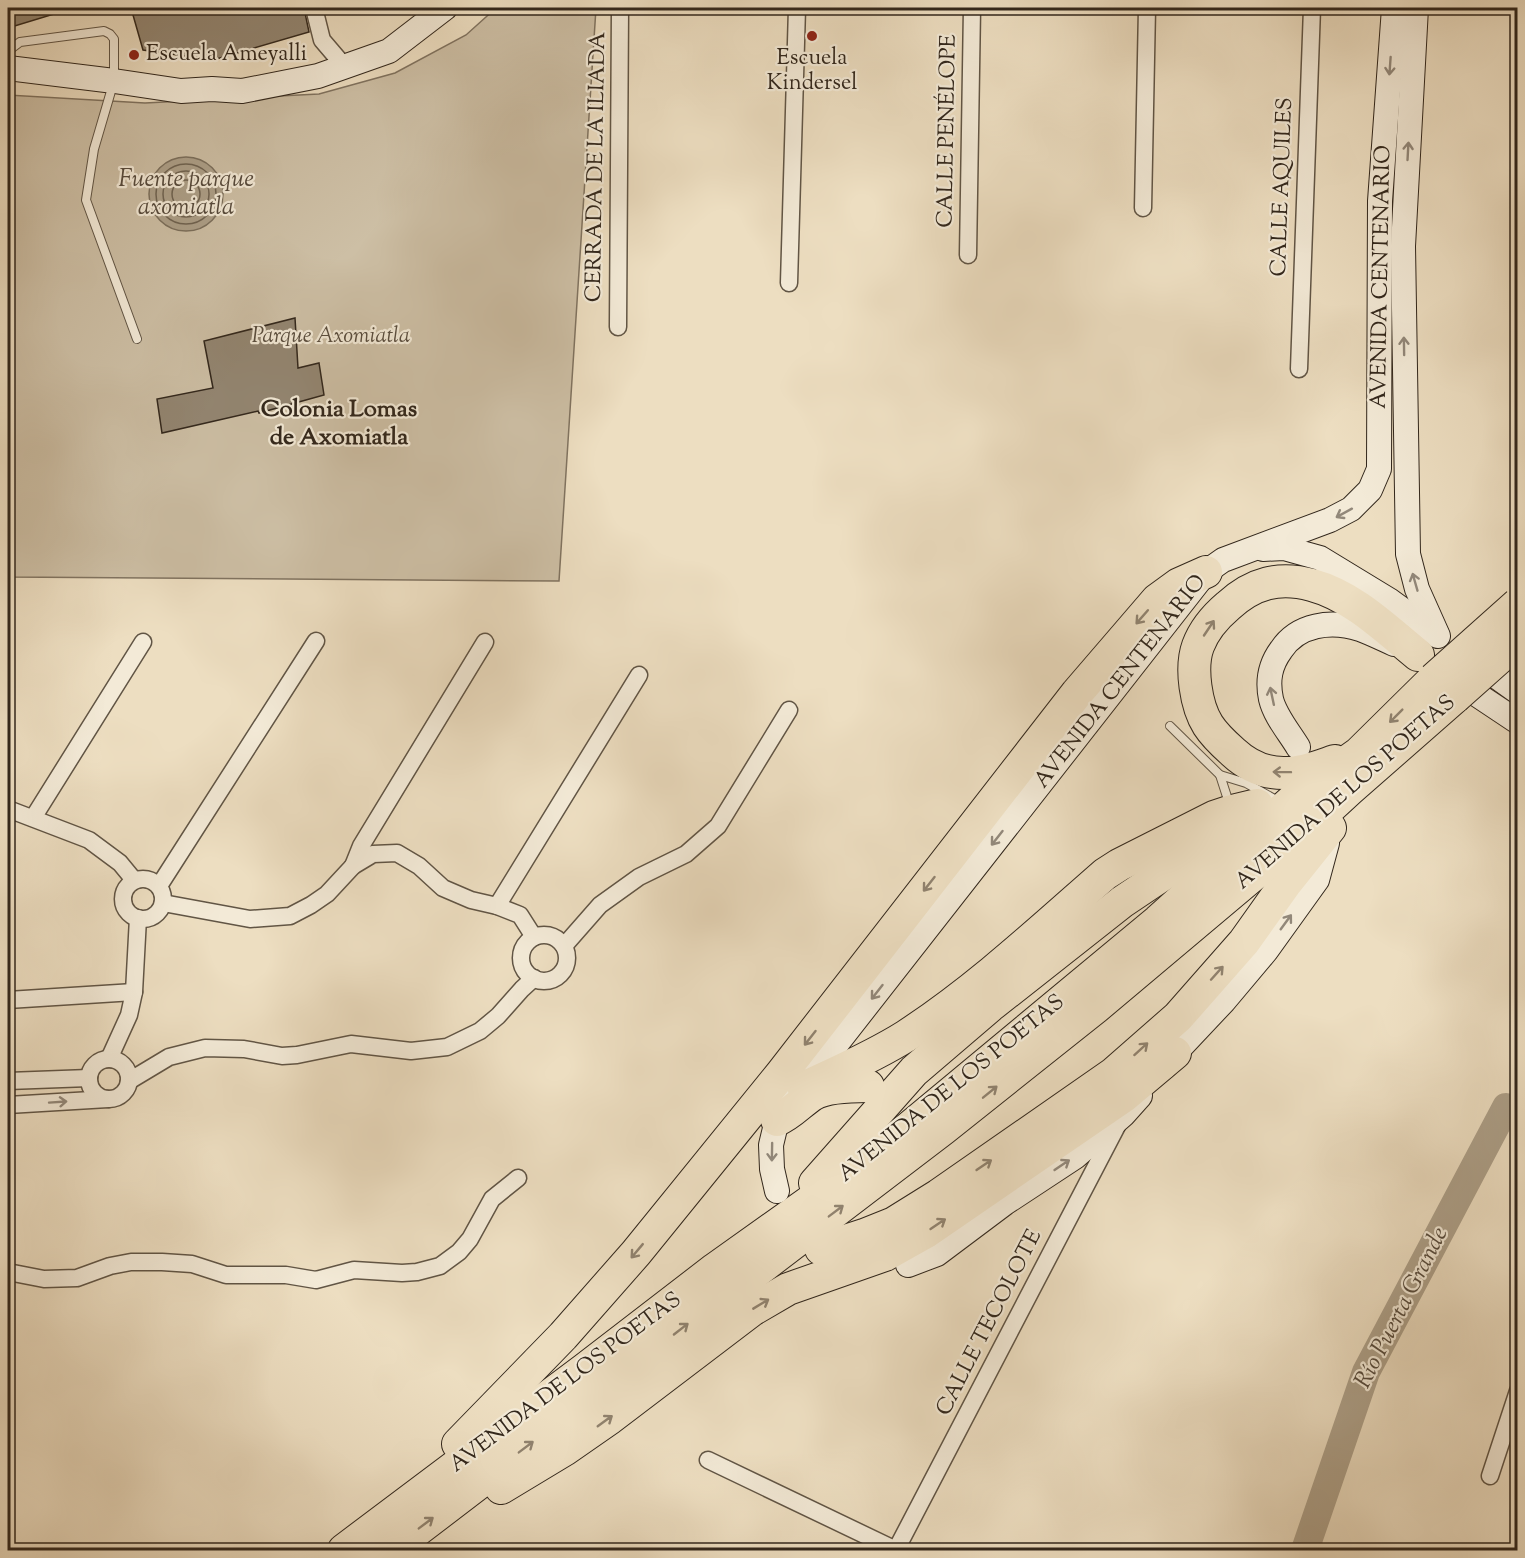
<svg xmlns="http://www.w3.org/2000/svg" width="1525" height="1558" viewBox="0 0 1525 1558" font-family="'Sorts Mill Goudy',serif">
  <style>
    .green { fill: #cdbfa5; stroke: #807360; stroke-width: 1.5 }
    .water { fill: #ada089; stroke: #7c705d; stroke-width: 1.5 }
    .lines { fill: none; stroke-linecap: round; stroke-linejoin: round }
    .shore { stroke: #706452; stroke-width: 1.5 }
    .river { stroke: #ada089; stroke-width: 28 }
    .building { fill: #938672; stroke: #32271c; stroke-width: 1.5 }
    .lane-casing { stroke: #615545; stroke-width: 10 }
    .street-casing { stroke: #615545; stroke-width: 19 }
    .secondary-casing { stroke: #32271c; stroke-width: 26 }
    .highway-casing { stroke: #32271c; stroke-width: 34 }
    .lane { stroke: #f3ead7; stroke-width: 8 }
    .street { stroke: #f3ead7; stroke-width: 16 }
    .secondary { stroke: #f3ead7; stroke-width: 24 }
    .highway { stroke: #eddec1; stroke-width: 32 }
    .highway-bridge-casing { stroke: #32271c; stroke-width: 34; stroke-linecap: butt }
    .highway-bridge { stroke: #eddec1; stroke-width: 32 }
    .oneway { stroke: #92887a }
    .oneway2 { stroke: #90826e }
    .poi-dot { fill: #8f2418; stroke: #f3ead7; stroke-width: 2 }
    .labels { text-anchor: middle; dominant-baseline: central; stroke-width: 4.5; stroke-linejoin: round; paint-order: stroke }
    .poi-label { font-size: 22px; fill: #32271c; stroke: #f3ead7; text-anchor: start }
    .street-label { font-size: 22px; fill: #32271c; stroke: #f3ead7 }
    .park-label { font-size: 22px; font-style: italic; fill: #594d3e; stroke: #f3ead7 }
    .water-label { font-size: 24px; font-style: italic; fill: #574b3d; stroke: #f3ead7 }
    .neighbourhood-label { font-size: 24px; font-weight: bold; fill: #32271c; stroke: #f3ead7 }
  </style>
  <rect width="100%" height="100%" fill="#eddec1"/>
  <filter id="stains"><feTurbulence type="fractalNoise" baseFrequency=".00333" numOctaves="4"/><feColorMatrix values="0 0 0 0 .2 0 0 0 0 .09 0 0 0 0 .02 0 0 0 .5 -.17"/></filter>
  <radialGradient id="worn" r=".72"><stop offset=".6" stop-color="#630" stop-opacity="0"/><stop offset="1" stop-color="#630" stop-opacity=".3"/></radialGradient>
  <path class="green" d="M 496,8 L 596,8 L 559,581 L 8,577 L 8,95 L 145,103 L 319,94 L 395,73 L 466,35 Z"/>
  <circle class="water" cx="186" cy="194" r="37"/>
  <g class="lines">
    <g class="shore">
      <circle cx="186" cy="194" r="30"/>
      <circle cx="186" cy="194" r="23"/>
      <circle cx="186" cy="194" r="14"/>
    </g>
    <path class="river" d="M 1305,1550 L 1366,1372 L 1506,1107"/>
  </g>
  <g class="building">
    <path d="M 8,8 L 64,8 L 64,11 L 8,28 Z"/>
    <path d="M 131,8 L 304,8 L 309,32 L 213,60 L 143,50 Z"/>
    <path d="M 295,318 L 298,368 L 319,363 L 324,395 L 259,413 L 258,411 L 162,433 L 157,399 L 213,388 L 204,341 Z"/>
  </g>
  <g class="lines">
    <defs>
      <g id="lane">
        <path d="M 8,51 L 20,42 L 104,31 L 110,34 L 114,39 L 114,81 L 94,149 L 86,200 L 137,339"/>
        <path d="M 1170,726 L 1220,775 L 1246,783 L 1278,801"/>
        <path d="M 1220,775 L 1230,806"/>
      </g>
      <g id="street">
        <path d="M 314,8 L 322,40 L 345,67"/>
        <path d="M 1143,208 L 1147,8"/>
        <path d="M 968,255 L 972,8"/>
        <path d="M 789,283 L 797,8"/>
        <path d="M 618,327 L 620,8"/>
        <path d="M 1299,369 L 1312,8"/>
        <path d="M 8,809 L 89,840 L 120,863 L 134,880"/>
        <path d="M 33,818 L 143,642"/>
        <path d="M 353,866 L 361,846 L 485,642"/>
        <circle cx="143" cy="899" r="20"/>
        <path d="M 159,886 L 316,641"/>
        <path d="M 163,903 L 250,919 L 290,916 L 311,905 L 327,894 L 353,866 L 373,854 L 397,853 L 419,866 L 443,888 L 471,900 L 497,906 L 520,915 L 534,937"/>
        <path d="M 497,906 L 639,675"/>
        <circle cx="544" cy="958" r="23"/>
        <path d="M 564,946 L 600,905 L 639,877 L 686,854 L 718,826 L 789,710"/>
        <path d="M 8,1000 L 134,992"/>
        <path d="M 109,1059 L 129,1015 L 134,992 L 138,918"/>
        <circle cx="109" cy="1079" r="20"/>
        <path d="M 8,1081 L 89,1078"/>
        <path d="M 129,1081 L 169,1057 L 205,1048 L 244,1049 L 282,1056 L 297,1055 L 351,1044 L 411,1051 L 447,1047 L 480,1031 L 498,1016 L 522,989 L 534,978"/>
        <path d="M 8,1105 L 108,1099"/>
        <path d="M 8,1272 L 44,1279 L 77,1278 L 110,1266 L 131,1262 L 162,1262 L 192,1264 L 226,1275 L 286,1275 L 316,1280 L 354,1270 L 402,1273 L 417,1272 L 440,1266 L 459,1252 L 470,1239 L 492,1199 L 518,1178"/>
        <path d="M 708,1460 L 896,1550"/>
        <path d="M 1490,1476 L 1518,1391"/>
        <path d="M 896,1550 L 1117,1126"/>
      </g>
      <g id="secondary">
        <path d="M 1416,8 L 1403,246 L 1408,554 L 1417,589 L 1438,636"/>
        <path d="M 8,68 L 114,81 L 181,91 L 212,89 L 242,91 L 318,76 L 389,51 L 445,8"/>
        <path d="M 1263,549 L 1284,548 L 1320,558 L 1389,600 L 1437,635"/>
        <path d="M 1473,660 L 1518,692"/>
        <path d="M 1452,678 L 1518,722"/>
        <path d="M 1298,747 C 1289,732 1275,716 1271,699 C 1267,680 1270,665 1281,650 C 1298,624 1331,620 1360,629 C 1371,633 1383,639 1394,644"/>
        <path d="M 1164,1067 L 1175,1053 L 1224,1001 L 1266,951 L 1317,880 L 1327,843"/>
        <path d="M 777,1191 L 772,1169 L 771,1145 L 777,1120 L 1206,572 L 1223,560 L 1330,520 L 1351,509 L 1370,490 L 1379,469 L 1380,201 L 1394,8"/>
        <path d="M 908,1265 L 937,1254 L 1005,1203 L 1075,1157 L 1123,1115 L 1140,1096"/>
      </g>
      <g id="highway">
        <path d="M 1335,761 C 1320,766 1303,773 1287,773 C 1266,774 1248,766 1233,752 C 1224,744 1215,736 1208,725 C 1196,706 1190,668 1198,646 C 1204,630 1215,617 1228,606 C 1253,583 1279,576 1312,585 C 1353,596 1386,629 1418,655"/>
        <path d="M 803,1086 L 812,1084 C 844,1069 876,1055 906,1036 C 978,989 1041,930 1105,874 L 1119,865 L 1214,817 L 1232,811 L 1257,805"/>
        <path d="M 777,1120 C 791,1114 800,1103 812,1095 C 825,1087 853,1086 868,1086"/>
        <path d="M 815,1183 L 914,1071 L 990,1006 L 1122,902 L 1192,855 L 1247,825"/>
        <path d="M 821,1249 L 864,1235 L 894,1223 L 939,1195 L 1113,1074 L 1178,1017 L 1244,942 L 1286,883 L 1330,828"/>
        <path d="M 458,1444 L 563,1336 L 636,1253 L 782,1073 L 1077,693 L 1157,600 L 1179,584 L 1206,572"/>
        <path d="M 501,1488 L 564,1450 L 610,1418 L 752,1310 L 788,1289 L 885,1255 L 926,1232 L 1124,1096 L 1175,1053"/>
        <path d="M 344,1550 L 585,1369 L 715,1269 L 881,1151 L 1158,921 L 1293,800 L 1359,753 L 1434,679"/>
        <path d="M 391,1550 L 943,1129 L 1095,1008 L 1297,838 L 1349,790 L 1455,697"/>
      </g>
    </defs>
    <use href="#lane" class="lane-casing"/>
    <use href="#street" class="street-casing"/>
    <use href="#secondary" class="secondary-casing"/>
    <use href="#highway" class="highway-casing"/>
    <use href="#lane" class="lane"/>
    <use href="#street" class="street"/>
    <use href="#secondary" class="secondary"/>
    <use href="#highway" class="highway"/>
    <defs>
      <g id="highway-bridge">
        <path d="M 1434,679 L 1518,604"/>
        <path d="M 1455,697 L 1518,641"/>
      </g>
    </defs>
    <use href="#highway-bridge" class="highway-bridge-casing"/>
    <use href="#highway-bridge" class="highway-bridge"/>
  </g>
  <defs><path id="oneway-shaft" d="M-6 0H5M1.5-3L5.5 0L1.5 3" fill="none" stroke-width="1.6" stroke-linecap="round" stroke-linejoin="round" transform="scale(1.5)"/></defs>
  <g class="oneway">
    <use href="#oneway-shaft" transform="translate(1390 66) rotate(94)"/>
    <use href="#oneway-shaft" transform="translate(1408 151) rotate(-87)"/>
    <use href="#oneway-shaft" transform="translate(1404 346) rotate(-91)"/>
    <use href="#oneway-shaft" transform="translate(1344 513) rotate(151)"/>
    <use href="#oneway-shaft" transform="translate(1415 582) rotate(-106)"/>
    <use href="#oneway-shaft" transform="translate(1272 696) rotate(-102)"/>
    <use href="#oneway-shaft" transform="translate(997 838) rotate(128)"/>
    <use href="#oneway-shaft" transform="translate(1286 922) rotate(-54)"/>
    <use href="#oneway-shaft" transform="translate(877 992) rotate(128)"/>
    <use href="#oneway-shaft" transform="translate(58 1102) rotate(-4)"/>
    <use href="#oneway-shaft" transform="translate(772 1152) rotate(91)"/>
    <use href="#oneway-shaft" transform="translate(1062 1165) rotate(-34)"/>
  </g>
  <g class="oneway2">
    <use href="#oneway-shaft" transform="translate(1142 617) rotate(131)"/>
    <use href="#oneway-shaft" transform="translate(1209 628) rotate(-56)"/>
    <use href="#oneway-shaft" transform="translate(1396 716) rotate(135)"/>
    <use href="#oneway-shaft" transform="translate(1282 772) rotate(-179)"/>
    <use href="#oneway-shaft" transform="translate(929 884) rotate(128)"/>
    <use href="#oneway-shaft" transform="translate(1217 973) rotate(-48)"/>
    <use href="#oneway-shaft" transform="translate(810 1038) rotate(128)"/>
    <use href="#oneway-shaft" transform="translate(1141 1049) rotate(-42)"/>
    <use href="#oneway-shaft" transform="translate(990 1092) rotate(-39)"/>
    <use href="#oneway-shaft" transform="translate(984 1165) rotate(-34)"/>
    <use href="#oneway-shaft" transform="translate(836 1211) rotate(-37)"/>
    <use href="#oneway-shaft" transform="translate(938 1224) rotate(-34)"/>
    <use href="#oneway-shaft" transform="translate(637 1251) rotate(130)"/>
    <use href="#oneway-shaft" transform="translate(761 1304) rotate(-31)"/>
    <use href="#oneway-shaft" transform="translate(681 1329) rotate(-38)"/>
    <use href="#oneway-shaft" transform="translate(605 1421) rotate(-36)"/>
    <use href="#oneway-shaft" transform="translate(526 1447) rotate(-37)"/>
    <use href="#oneway-shaft" transform="translate(426 1523) rotate(-37)"/>
  </g>
  <g class="poi-dot">
    <circle cx="812" cy="36" r="6"/>
    <circle cx="134" cy="55" r="6"/>
  </g>
  <g class="labels">
    <g class="poi-label">
      <text x="146" y="55">Escuela Ameyalli</text>
      <text x="812" y="59" text-anchor="middle">Escuela<tspan x="812" dy="25">Kindersel</tspan></text>
    </g>
    <g class="street-label">
      <text transform="translate(948 131) rotate(-89)">CALLE PENÉLOPE</text>
      <text transform="translate(597 167) rotate(-89)">CERRADA DE LA ILIADA</text>
      <text transform="translate(1283 187) rotate(-88)">CALLE AQUILES</text>
      <text transform="translate(1382 277) rotate(-89)">AVENIDA CENTENARIO</text>
      <text transform="translate(1121 682) rotate(-52)">AVENIDA CENTENARIO</text>
      <text transform="translate(1346 793) rotate(-41)">AVENIDA DE LOS POETAS</text>
      <text transform="translate(952 1089) rotate(-39)">AVENIDA DE LOS POETAS</text>
      <text transform="translate(990 1323) rotate(-63)">CALLE TECOLOTE</text>
      <text transform="translate(566 1383) rotate(-37)">AVENIDA DE LOS POETAS</text>
    </g>
    <g class="park-label">
      <text x="331" y="337">Parque Axomiatla</text>
    </g>
    <g class="water-label">
      <text x="186" y="180">Fuente parque<tspan x="186" dy="28">axomiatla</tspan></text>
      <text transform="translate(1402 1308) rotate(-63)">Río Puerta Grande</text>
    </g>
    <g class="neighbourhood-label">
      <text x="339" y="410">Colonia Lomas<tspan x="339" dy="28">de Axomiatla</tspan></text>
    </g>
  </g>
  <rect width="1525" height="1558" fill="none" stroke="#eddec1" stroke-width="30"/>
  <rect x="9" y="9" width="1507" height="1540" fill="none" stroke="#32271c" stroke-width="3"/>
  <rect x="15" y="15" width="1495" height="1528" fill="none" stroke="#32271c" stroke-width="1.5"/>
  <rect width="100%" height="100%" filter="url(#stains)"/>
  <rect width="100%" height="100%" fill="url(#worn)"/>
</svg>
